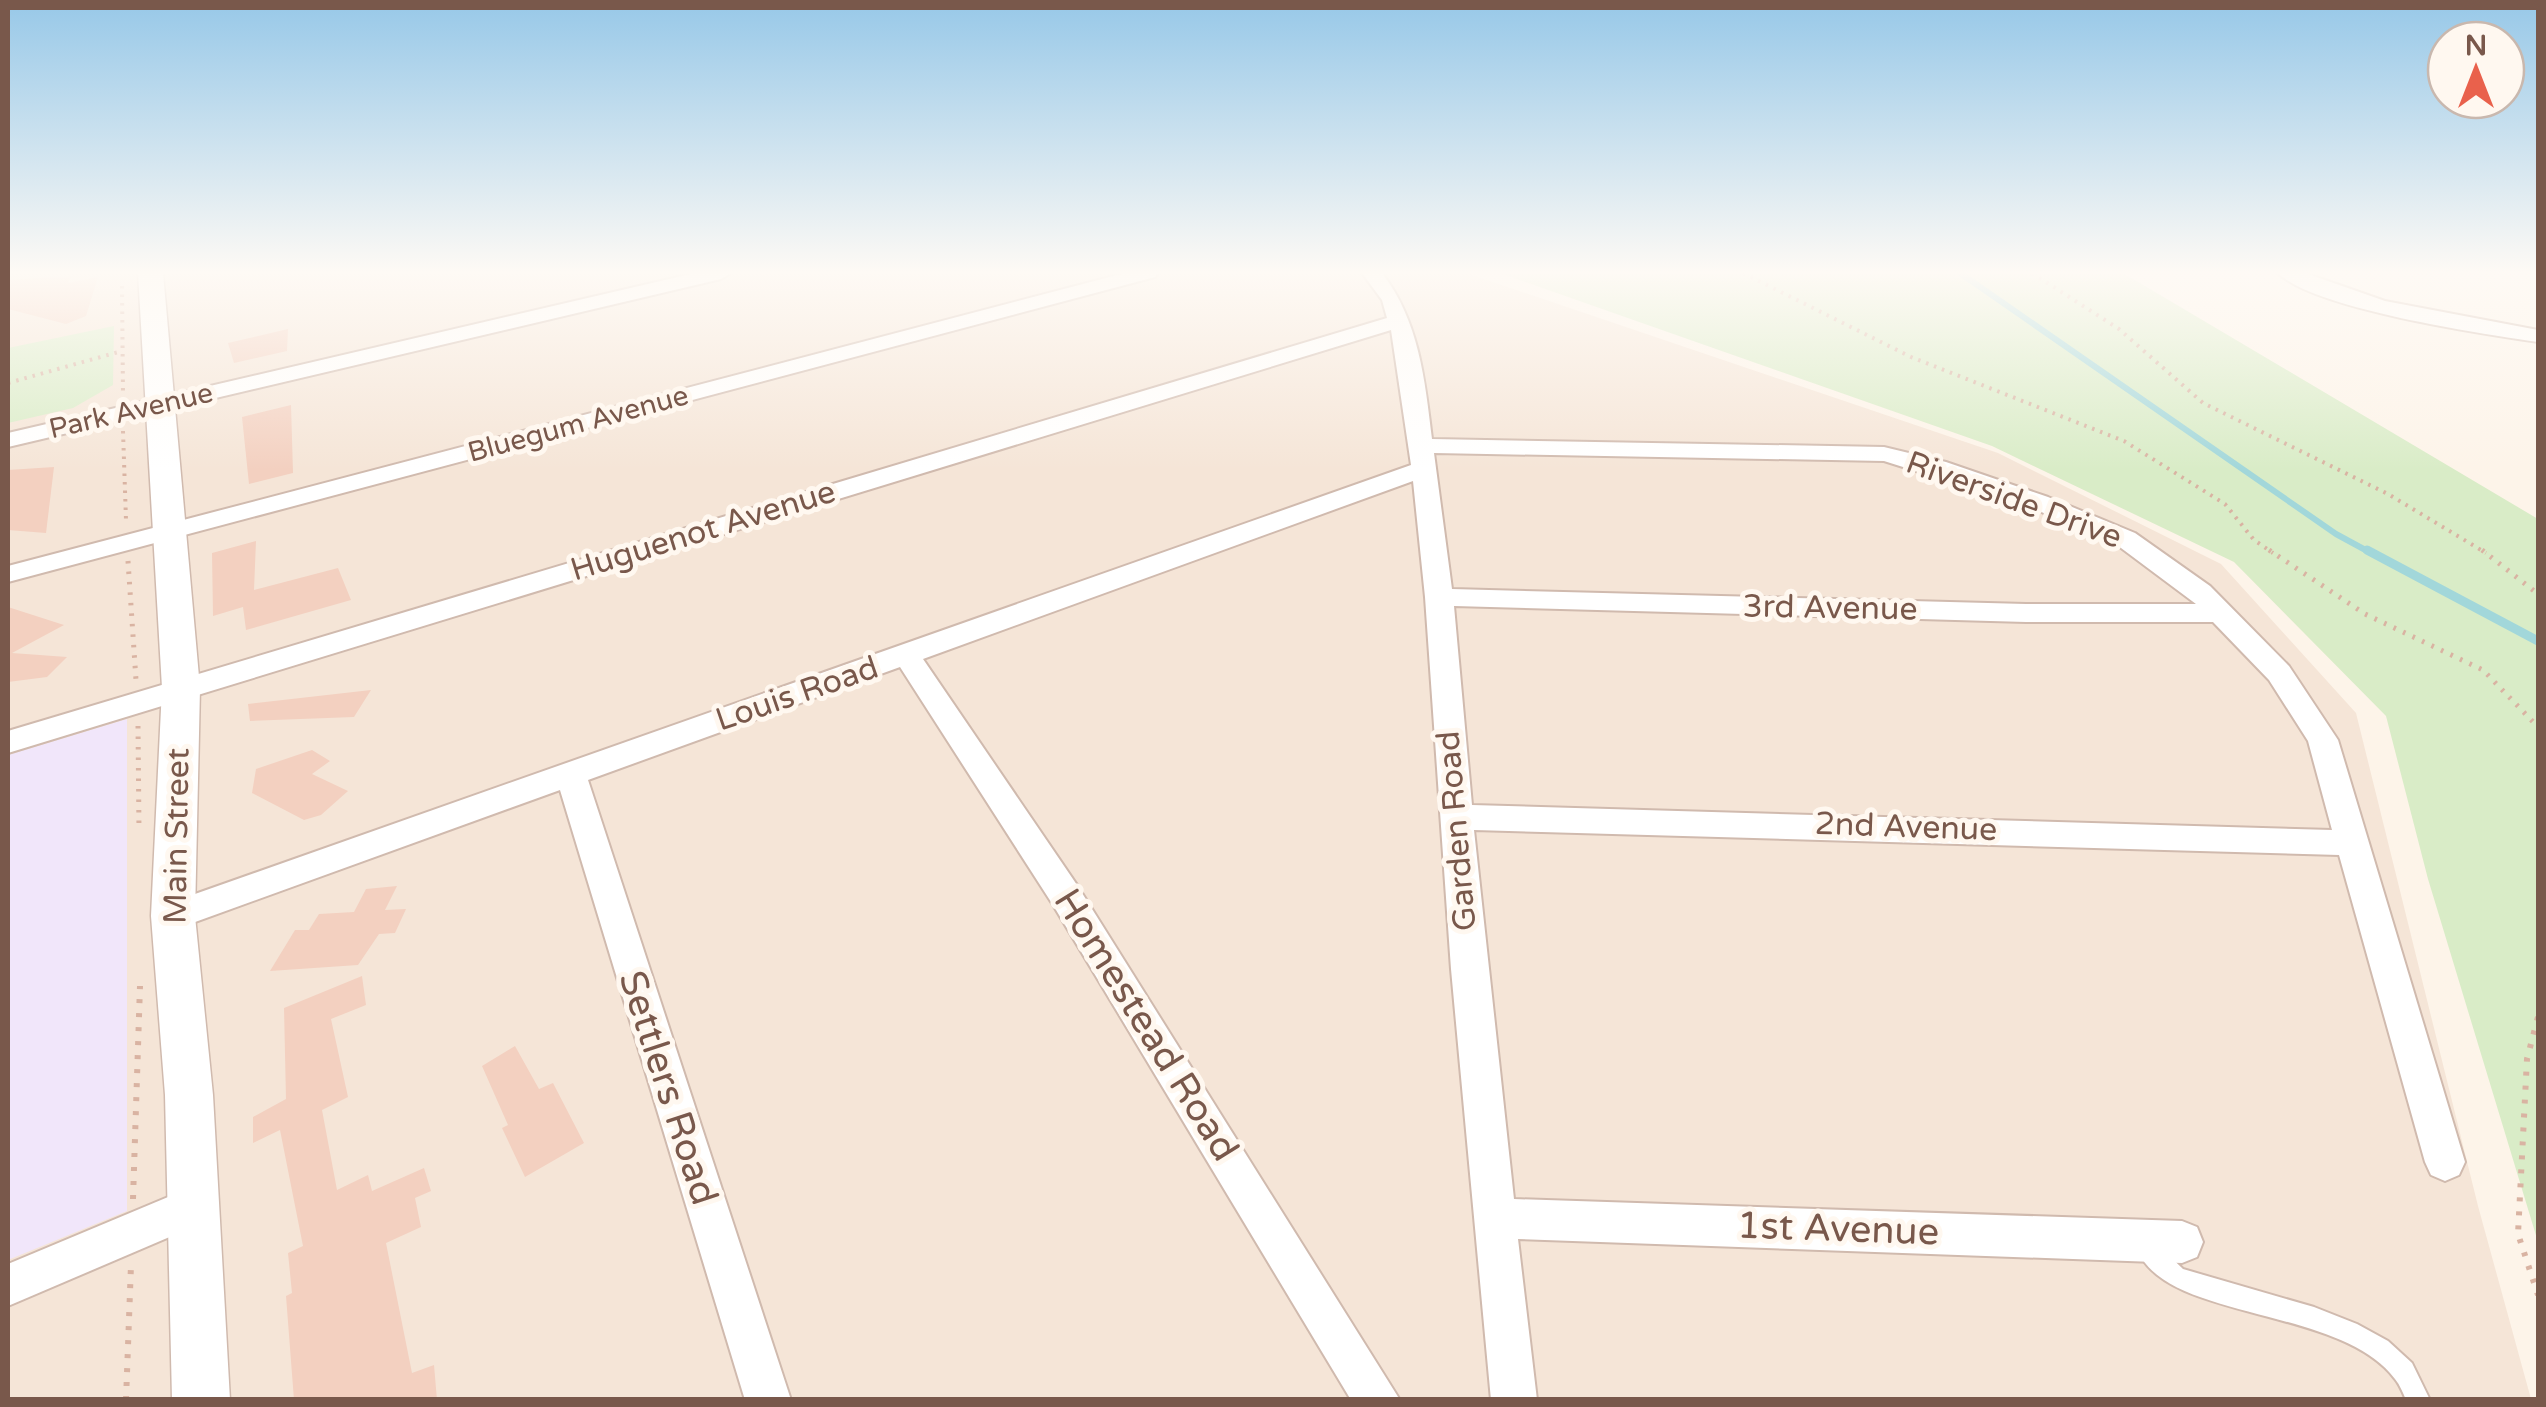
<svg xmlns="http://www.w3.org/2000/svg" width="2546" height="1407" viewBox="0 0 2546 1407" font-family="'Varela Round',sans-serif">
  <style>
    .residential { fill: #f5e5d7 }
    .education { fill: #f1e6fa }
    .green { fill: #d9ecc7 }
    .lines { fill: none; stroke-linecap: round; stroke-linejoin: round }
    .stream-far1 { stroke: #a2d7da; stroke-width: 6 }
    .stream { stroke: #a2d7da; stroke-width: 9 }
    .building { fill: #f3d0c0 }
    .service-casing { stroke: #d0baae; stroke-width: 4 }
    .minor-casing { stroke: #d0baae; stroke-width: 4 }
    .tertiary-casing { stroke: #d0baae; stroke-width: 3 }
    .path-far2 { stroke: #d9b3a2; stroke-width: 4; stroke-dasharray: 2.5 6; stroke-linecap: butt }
    .path-far1 { stroke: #d9b3a2; stroke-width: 5; stroke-dasharray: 2.5 8; stroke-linecap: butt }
    .path { stroke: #d9b3a2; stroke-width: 6; stroke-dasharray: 4 10; stroke-linecap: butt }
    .service { fill: #fff; fill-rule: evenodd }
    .minor { fill: #fff; fill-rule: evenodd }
    .tertiary { fill: #fff; fill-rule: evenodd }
    .labels { text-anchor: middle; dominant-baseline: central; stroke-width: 10; stroke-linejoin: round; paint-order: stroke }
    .far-street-label { font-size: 28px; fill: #79584b; stroke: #fff8f0 }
    .street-label { font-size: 32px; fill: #79584b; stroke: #fff8f0 }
    .near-street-label { font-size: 38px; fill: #79584b; stroke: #fff8f0 }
  </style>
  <rect width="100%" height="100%" fill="#fdf4e9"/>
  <path class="residential" d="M 8,273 L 1466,273 L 1998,453 L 2221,564 L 2356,713 L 2478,1206 L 2531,1399 L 8,1400 Z"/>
  <path class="education" d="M 127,719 L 127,1211 L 8,1260 L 8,755 Z"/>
  <g class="green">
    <path d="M 1500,273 L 2123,273 L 2538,519 L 2538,1242 L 2428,879 L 2386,716 L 2234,562 L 1992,446 Z"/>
    <path d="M 114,326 L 113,385 L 73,408 L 8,423 L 8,348 Z"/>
  </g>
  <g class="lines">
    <path class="stream-far1" d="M 1960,273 L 2336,534 L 2371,553"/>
    <path class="stream" d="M 2367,550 L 2538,641"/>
  </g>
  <g class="building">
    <path d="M 71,276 L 68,283 L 98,277 L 86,316 L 66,324 L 8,309 L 8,280 Z"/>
    <path d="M 288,329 L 287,351 L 234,363 L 228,343 Z"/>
    <path d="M 291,405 L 293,473 L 249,484 L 242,417 Z"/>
    <path d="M 54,467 L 46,533 L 8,530 L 8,470 Z"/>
    <path d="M 256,541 L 254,590 L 338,568 L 351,600 L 246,630 L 243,607 L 213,616 L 212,553 Z"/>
    <path d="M 8,607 L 64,625 L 12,653 L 67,657 L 47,677 L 8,682 Z"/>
    <path d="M 371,690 L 354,717 L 250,721 L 248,704 Z"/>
    <path d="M 312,750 L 330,761 L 312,774 L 348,791 L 321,815 L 304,820 L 252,793 L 256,769 Z"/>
    <path d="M 397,886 L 385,910 L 406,909 L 395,933 L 379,934 L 358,965 L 270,971 L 295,930 L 309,930 L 319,914 L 354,912 L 366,889 Z"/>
    <path d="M 362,976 L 366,1005 L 331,1019 L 348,1097 L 322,1110 L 337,1190 L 368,1175 L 372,1191 L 424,1168 L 431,1191 L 415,1198 L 421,1227 L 386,1243 L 412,1373 L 434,1365 L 437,1400 L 294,1400 L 286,1296 L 292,1293 L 288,1253 L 303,1246 L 280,1130 L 253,1143 L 253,1117 L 286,1099 L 284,1008 Z"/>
    <path d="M 515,1046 L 539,1089 L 553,1083 L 584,1143 L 525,1177 L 502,1128 L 508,1125 L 482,1066 Z"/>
  </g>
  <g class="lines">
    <defs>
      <path id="service" d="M 2149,1241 L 2157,1244 L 2183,1269 L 2314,1307 L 2357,1324 L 2388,1341 L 2412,1363 L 2430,1400 L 2406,1400 C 2403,1393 2400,1385 2395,1379 C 2340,1306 2168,1321 2138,1251 L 2141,1244 Z"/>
      <g id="minor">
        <path d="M 695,273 L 731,273 L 721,279 L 8,447 L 8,433 Z"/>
        <path d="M 1125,273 L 1158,273 L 1155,277 L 8,582 L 8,566 Z"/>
        <path d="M 1362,273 L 1382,273 C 1419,321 1425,380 1432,439 L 1884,447 L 1946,462 L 2048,497 L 2135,533 L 2210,586 L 2289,666 L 2338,740 L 2465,1162 L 2459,1175 L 2445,1181 L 2431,1175 L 2425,1162 L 2339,855 L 1474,830 L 1514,1199 L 2182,1221 L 2197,1227 L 2203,1242 L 2197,1257 L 2182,1263 L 1518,1239 L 1537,1400 L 1491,1400 L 1451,969 L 1425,597 L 1413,481 L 923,659 L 1077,885 L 1400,1400 L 1351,1400 L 1053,905 L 900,667 L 588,780 L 791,1400 L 745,1400 L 560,790 L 173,930 L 161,926 L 156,916 L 161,906 L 1411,465 L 1391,330 L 8,753 L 8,731 L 1387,318 L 1382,300 ZM 1434,453 L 1884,461 L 2030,507 L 2117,545 L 2196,604 L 2026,604 L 1452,589 ZM 1454,606 L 2026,622 L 2213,622 L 2269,680 L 2308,741 L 2332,830 L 1472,805 Z"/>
        <path d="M 2278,273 L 2305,273 L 2385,301 L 2538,330 L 2538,342 C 2484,334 2314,309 2278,273 Z"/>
        <path d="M 192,1187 L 207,1193 L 213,1207 L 207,1221 L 8,1306 L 8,1264 Z"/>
      </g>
      <path id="tertiary" d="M 138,273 L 163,273 L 200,688 L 195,916 L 213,1095 L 230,1400 L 172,1400 L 165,1095 L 151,916 L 162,688 Z"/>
    </defs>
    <use href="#service" class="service-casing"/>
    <use href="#minor" class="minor-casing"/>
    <use href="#tertiary" class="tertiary-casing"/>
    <g class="path-far2">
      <path d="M 1743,273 L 1911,357 L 2124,441 L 2225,504 L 2254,540 L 2273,553"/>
      <path d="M 2032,273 L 2119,329 L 2203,403 L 2388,494 L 2486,553"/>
      <path d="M 122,286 L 123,395"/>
      <path d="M 8,383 L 122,351"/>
      <path d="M 123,431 L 126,520"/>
    </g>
    <g class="path-far1">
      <path d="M 2269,550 L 2365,614 L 2483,670 L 2538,727"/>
      <path d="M 2482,550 L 2538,594"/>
      <path d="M 128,561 L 136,680"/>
      <path d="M 138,726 L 139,830"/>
    </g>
    <g class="path">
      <path d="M 2538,1017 L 2527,1059 L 2518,1234 L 2538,1295"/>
      <path d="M 133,1199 L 140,986"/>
      <path d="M 126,1400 L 131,1265"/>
    </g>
    <use href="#service" class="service"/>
    <use href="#minor" class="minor"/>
    <use href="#tertiary" class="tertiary"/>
  </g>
  <linearGradient id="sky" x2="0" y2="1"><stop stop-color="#97c8e8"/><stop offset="0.58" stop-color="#fefaf5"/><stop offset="1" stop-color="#fefaf5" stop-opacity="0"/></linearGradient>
  <rect width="2546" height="470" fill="url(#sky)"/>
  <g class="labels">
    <g class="far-street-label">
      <text transform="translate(131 411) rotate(-13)">Park Avenue</text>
      <text transform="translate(578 424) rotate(-15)">Bluegum Avenue</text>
    </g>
    <g class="street-label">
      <text transform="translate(2014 500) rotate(20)">Riverside Drive</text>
      <text transform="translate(703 531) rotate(-17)">Huguenot Avenue</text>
      <text transform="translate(1830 608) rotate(1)">3rd Avenue</text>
      <text transform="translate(797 694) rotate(-19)">Louis Road</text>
      <text transform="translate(1906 827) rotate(2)">2nd Avenue</text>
      <text transform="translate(1457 831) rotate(-95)">Garden Road</text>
      <text transform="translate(177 836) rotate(-89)">Main Street</text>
    </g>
    <g class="near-street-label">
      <text transform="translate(1146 1025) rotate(58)">Homestead Road</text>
      <text transform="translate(668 1088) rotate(72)">Settlers Road</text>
      <text transform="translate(1838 1229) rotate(2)">1st Avenue</text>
    </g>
  </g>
  <rect width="2546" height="1407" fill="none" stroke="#79584b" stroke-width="20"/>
  <g transform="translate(2476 70)"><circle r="48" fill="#fff8f0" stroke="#c9b8ae" stroke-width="2.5"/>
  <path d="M0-8L18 38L0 25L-18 38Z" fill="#e9614c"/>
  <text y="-15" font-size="28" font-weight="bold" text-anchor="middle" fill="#79584b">N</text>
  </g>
</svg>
